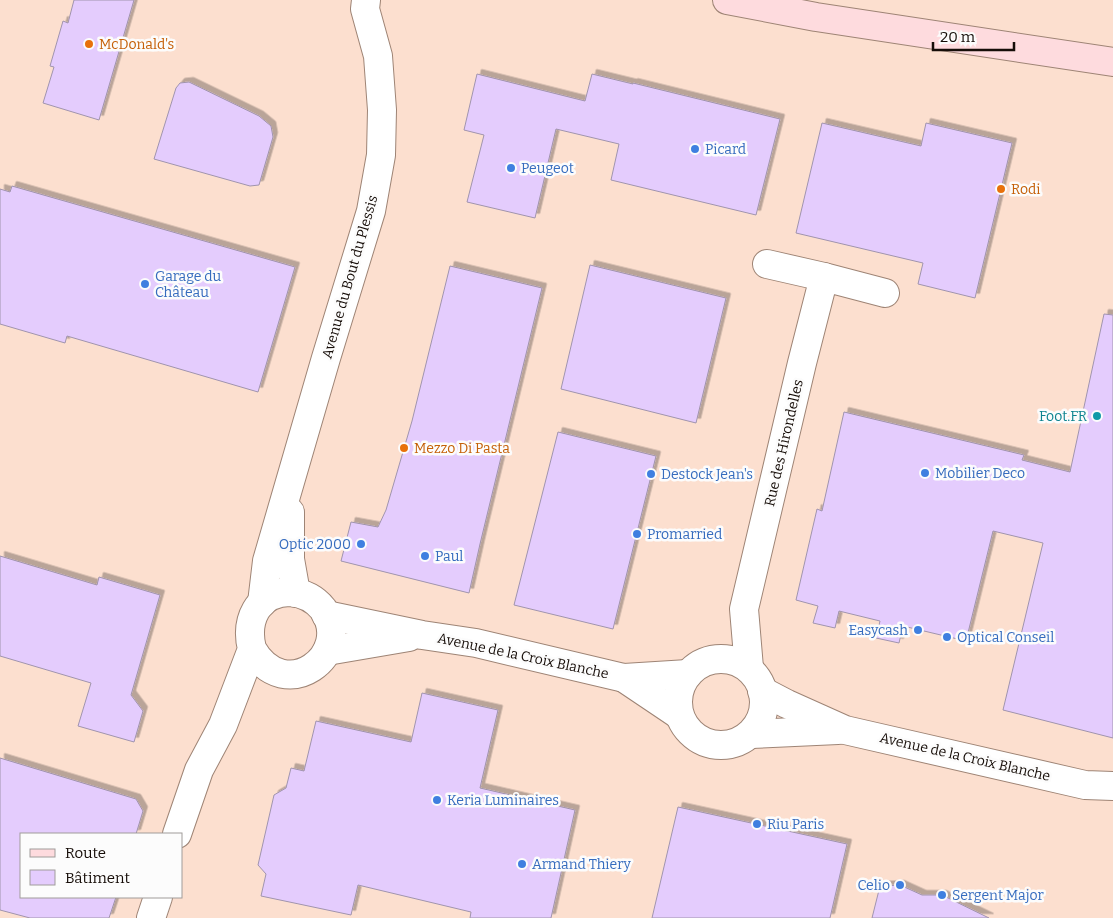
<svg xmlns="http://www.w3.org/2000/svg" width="1113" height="918" viewBox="0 0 1113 918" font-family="Bitter,serif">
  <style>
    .built { fill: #fcdfcf; fill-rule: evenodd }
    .building { fill: #e4ccfd; stroke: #a094ad; filter: url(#shadow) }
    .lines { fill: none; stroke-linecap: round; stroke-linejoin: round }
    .street-casing { stroke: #9e8475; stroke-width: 30 }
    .secondary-casing { stroke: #9e8475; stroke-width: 30 }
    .street { stroke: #fff; stroke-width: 28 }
    .secondary { stroke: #fedbde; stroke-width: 28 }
    .food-dot { fill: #e8710a; stroke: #fcfcfc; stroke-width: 2 }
    .shop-dot { fill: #3f7fe0; stroke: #fcfcfc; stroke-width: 2 }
    .culture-dot { fill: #0f9aa8; stroke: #fcfcfc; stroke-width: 2 }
    .labels { text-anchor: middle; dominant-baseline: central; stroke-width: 5; stroke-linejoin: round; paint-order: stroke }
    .food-label { font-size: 14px; fill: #c56008; stroke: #fcfcfc; text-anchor: start }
    .shop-label { font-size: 14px; fill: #366cbe; stroke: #fcfcfc; text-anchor: start }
    .street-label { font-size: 14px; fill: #160d08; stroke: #fcfcfc }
    .culture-label { font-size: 14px; fill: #0d838f; stroke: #fcfcfc; text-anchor: end }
  </style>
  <defs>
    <filter id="shadow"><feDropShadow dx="4.5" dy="-4.5" stdDeviation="0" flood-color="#0004"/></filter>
  </defs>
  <rect width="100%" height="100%" fill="#fdebe2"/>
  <path class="built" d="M 0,0 L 1113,0 L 1113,918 L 0,918 ZM 21,834 L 181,834 L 181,897 L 21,897 Z"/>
  <g class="building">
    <path d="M 74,0 L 134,0 L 99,120 L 43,103 L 54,67 L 50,66 L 63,21 L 68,23 Z"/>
    <path d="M 477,74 L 585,101 L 592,74 L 633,84 L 633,83 L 780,119 L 756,215 L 611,180 L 619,144 L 556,129 L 535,218 L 467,202 L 484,135 L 464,130 Z"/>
    <path d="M 189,82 L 259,116 L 271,126 L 273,137 L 259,185 L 250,186 L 154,159 L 176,88 L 180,83 Z"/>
    <path d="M 822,123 L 921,146 L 926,123 L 1012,143 L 975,298 L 918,284 L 923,263 L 796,233 Z"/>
    <path d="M 12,186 L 295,267 L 258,392 L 67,336 L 65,343 L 0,324 L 0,189 L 10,192 Z"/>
    <path d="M 590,265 L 726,298 L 696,423 L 561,389 Z"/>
    <path d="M 450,266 L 542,288 L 480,544 L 469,593 L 341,561 L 351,522 L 378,527 L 386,510 L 412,421 Z"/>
    <path d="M 1104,314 L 1113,315 L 1113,738 L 1003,710 L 1043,543 L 993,531 L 966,641 L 903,626 L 899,643 L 876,638 L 880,621 L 839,611 L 835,628 L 813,623 L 818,606 L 796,600 L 817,509 L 822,511 L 844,412 L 1024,455 L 1022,460 L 1070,472 Z"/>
    <path d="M 558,432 L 656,456 L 613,629 L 514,605 Z"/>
    <path d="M 0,556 L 97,585 L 99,577 L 160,595 L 131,695 L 143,711 L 134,742 L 78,726 L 91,683 L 0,656 Z"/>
    <path d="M 422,693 L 498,710 L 480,788 L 575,810 L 551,918 L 470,918 L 471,912 L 358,885 L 351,915 L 261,896 L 266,874 L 258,865 L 274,795 L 286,788 L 291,768 L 304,771 L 316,721 L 411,742 Z"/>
    <path d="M 0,758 L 136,799 L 143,811 L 136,834 L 21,834 L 21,897 L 116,897 L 109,918 L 30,918 L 0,910 Z"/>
    <path d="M 678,807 L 847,844 L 830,918 L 652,918 Z"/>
    <path d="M 900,885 L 922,895 L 942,895 L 989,918 L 872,918 L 880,886 Z"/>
  </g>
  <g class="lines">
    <defs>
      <g id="street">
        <path d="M 767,264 L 824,277"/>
        <path d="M 290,512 L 290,559 L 296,593"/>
        <path d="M 262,603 L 267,561 L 326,358 L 371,211 L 381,155 L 382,110 L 378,56 L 365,9 L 366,0"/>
        <path d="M 326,615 L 422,635 L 476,643 L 624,678 L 688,674"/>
        <path d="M 327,651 L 409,637"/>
        <circle cx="721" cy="702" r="43"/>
        <path d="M 749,668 L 744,609 L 802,363 L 824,277 L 885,293"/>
        <path d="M 624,678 L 679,715"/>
        <path d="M 762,691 L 787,704 L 845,730 L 1085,785 L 1113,786"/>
        <path d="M 751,734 L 838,730"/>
        <path d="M 177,834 L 199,770 L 223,725 L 252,649 C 245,621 257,592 290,592 C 303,593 315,599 323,609 C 355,654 285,707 252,649"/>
        <path d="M 151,918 L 158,897"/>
      </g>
      <path id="secondary" d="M 727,0 L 816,17 L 1113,62"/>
    </defs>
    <use href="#street" class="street-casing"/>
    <use href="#secondary" class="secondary-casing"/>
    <use href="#street" class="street"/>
    <use href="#secondary" class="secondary"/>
  </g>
  <g class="food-dot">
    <circle cx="89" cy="44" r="5"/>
    <circle cx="1001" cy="189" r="5"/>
    <circle cx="404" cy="448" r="5"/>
  </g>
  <g class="shop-dot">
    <circle cx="695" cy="149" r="5"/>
    <circle cx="511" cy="168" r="5"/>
    <circle cx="145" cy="284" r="5"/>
    <circle cx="925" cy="473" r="5"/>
    <circle cx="651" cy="474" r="5"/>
    <circle cx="637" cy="534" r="5"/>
    <circle cx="361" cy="544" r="5"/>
    <circle cx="425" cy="556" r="5"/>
    <circle cx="918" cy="630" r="5"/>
    <circle cx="947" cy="637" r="5"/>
    <circle cx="437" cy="800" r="5"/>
    <circle cx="757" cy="824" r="5"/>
    <circle cx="522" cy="864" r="5"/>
    <circle cx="900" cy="885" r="5"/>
    <circle cx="942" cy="895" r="5"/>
  </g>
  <circle class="culture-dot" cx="1097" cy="416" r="5"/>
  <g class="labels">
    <g class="food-label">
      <text x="99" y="44">McDonald's</text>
      <text x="1011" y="189">Rodi</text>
      <text x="414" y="448">Mezzo Di Pasta</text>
    </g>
    <g class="shop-label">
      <text x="705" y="149">Picard</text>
      <text x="521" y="168">Peugeot</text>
      <text x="155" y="276">Garage du<tspan x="155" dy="16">Château</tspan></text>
      <text x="935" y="473">Mobilier Deco</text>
      <text x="661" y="474">Destock Jean's</text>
      <text x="647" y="534">Promarried</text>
      <text x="351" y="544" text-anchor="end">Optic 2000</text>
      <text x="435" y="556">Paul</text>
      <text x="908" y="630" text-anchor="end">Easycash</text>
      <text x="957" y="637">Optical Conseil</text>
      <text x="447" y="800">Keria Luminaires</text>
      <text x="767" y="824">Riu Paris</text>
      <text x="532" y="864">Armand Thiery</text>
      <text x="890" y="885" text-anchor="end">Celio</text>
      <text x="952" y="895">Sergent Major</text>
    </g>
    <g class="street-label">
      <text transform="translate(350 277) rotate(-74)">Avenue du Bout du Plessis</text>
      <text transform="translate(784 443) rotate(-77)">Rue des Hirondelles</text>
      <text transform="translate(523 656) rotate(12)">Avenue de la Croix Blanche</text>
      <text transform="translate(965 757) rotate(13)">Avenue de la Croix Blanche</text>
    </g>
    <g class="culture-label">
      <text x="1087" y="416">Foot.FR</text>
    </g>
  </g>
  <rect x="20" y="833" width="162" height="65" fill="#fcfcfc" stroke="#a09c9a"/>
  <rect x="30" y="849" width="25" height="8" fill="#fedbde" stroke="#a09c9a"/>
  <text x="65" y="858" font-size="15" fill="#160d08">Route</text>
  <rect x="30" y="870" width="25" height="15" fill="#e4ccfd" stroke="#a09c9a"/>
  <text x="65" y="883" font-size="15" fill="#160d08">Bâtiment</text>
  <path d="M933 42v8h81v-8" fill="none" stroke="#160d08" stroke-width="2.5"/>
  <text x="940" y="42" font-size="15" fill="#160d08" stroke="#fcfcfc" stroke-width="4" paint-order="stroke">20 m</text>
</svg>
